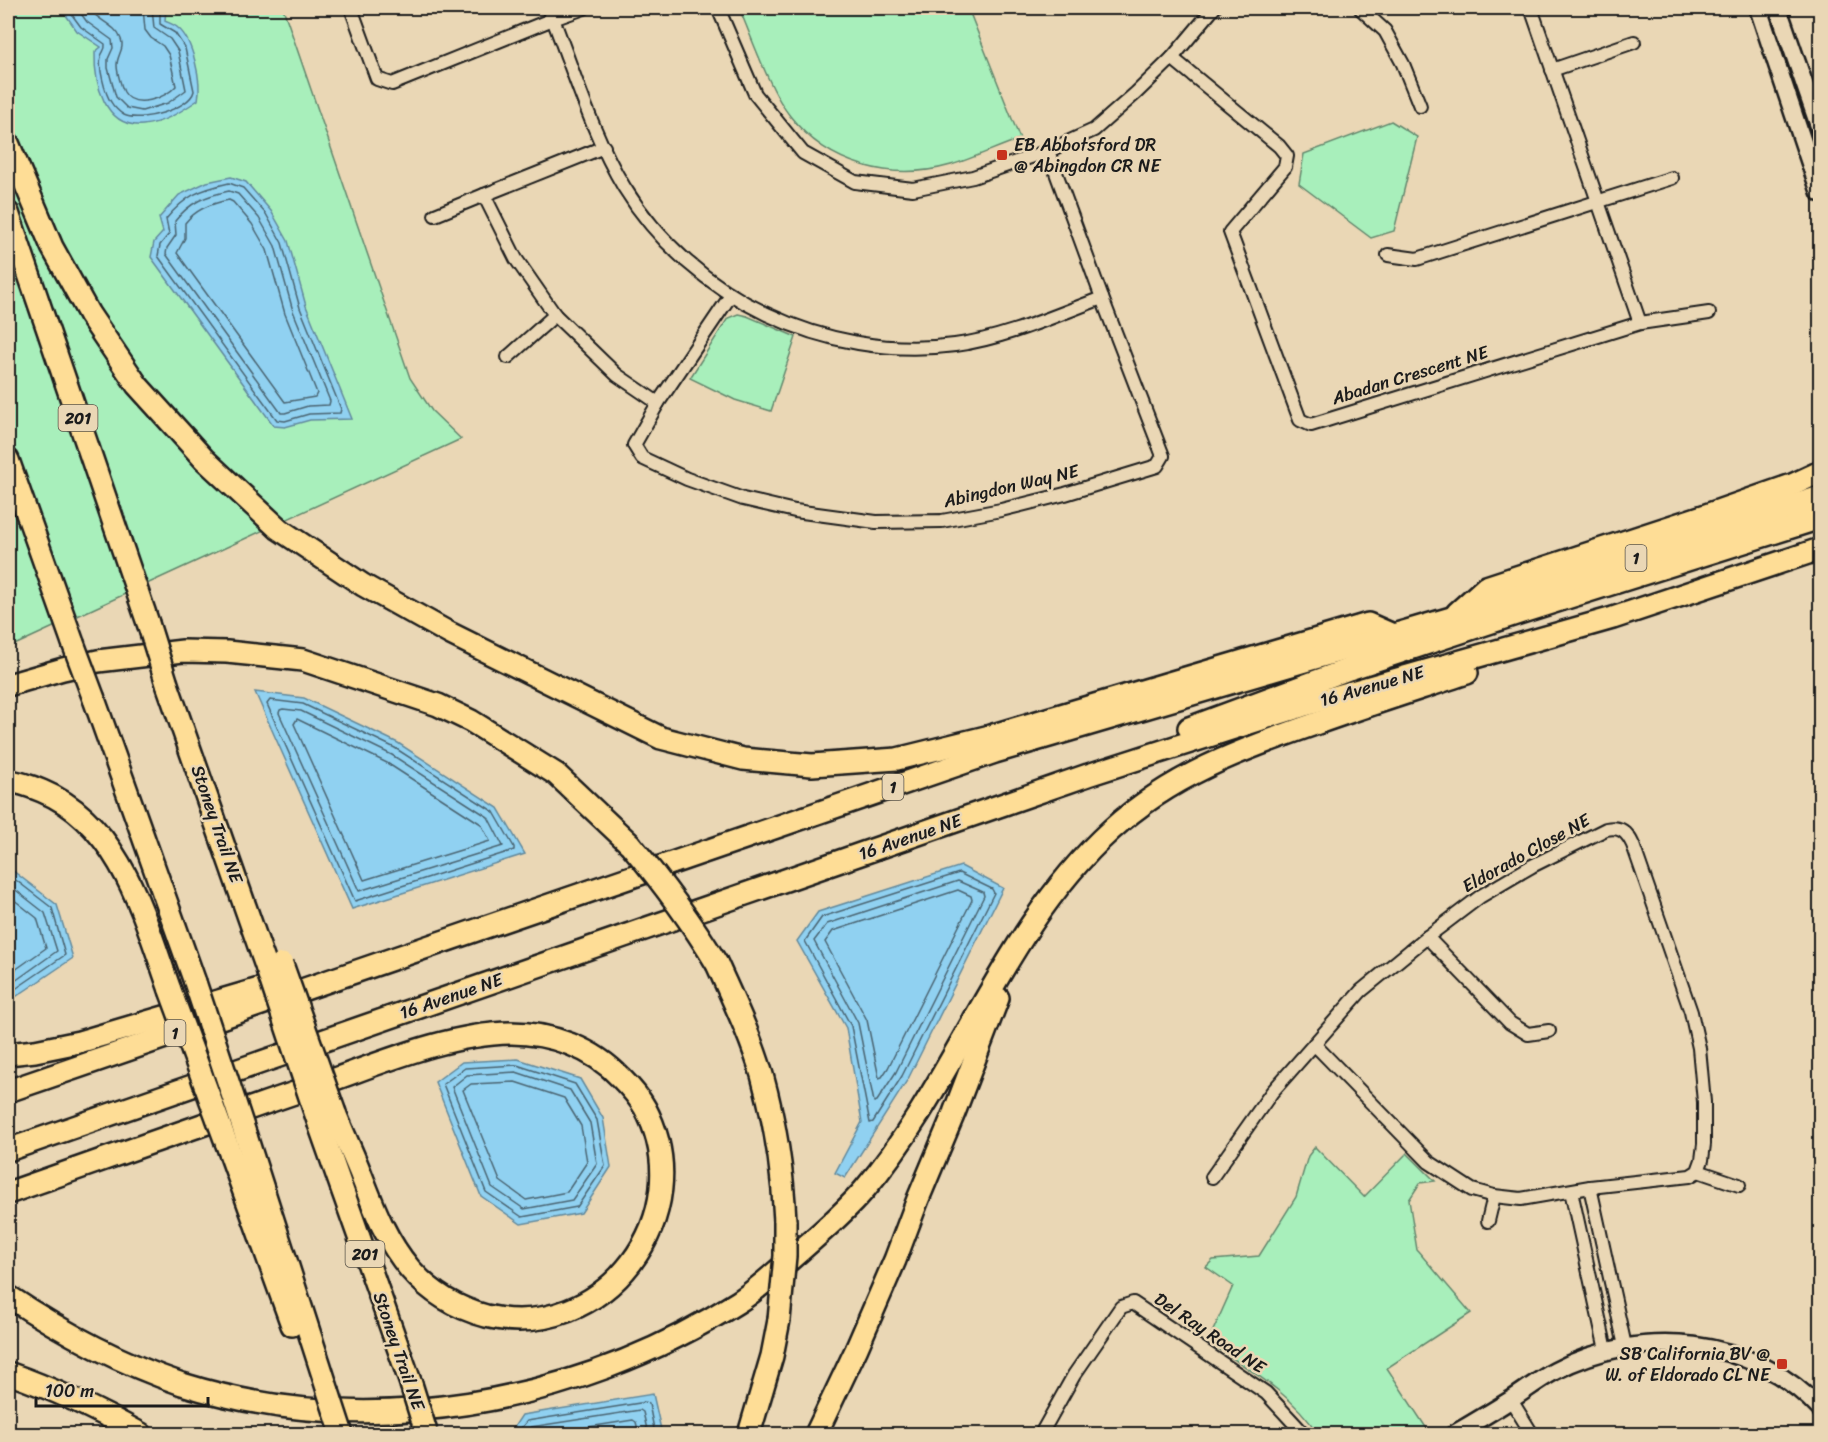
<svg xmlns="http://www.w3.org/2000/svg" width="1828" height="1442" viewBox="0 0 1828 1442" font-family="Sriracha,sans-serif">
  <style>
    .green { fill: #a8efbb; stroke: #62866c; stroke-width: 1.5 }
    .water { fill: #90d1f1; stroke: #62899c; stroke-width: 1.5 }
    .lines { fill: none; stroke-linecap: round; stroke-linejoin: round }
    .shore { stroke: #4a6471; stroke-width: 1.5 }
    .street-casing { stroke: #1c1c1c; stroke-width: 16 }
    .secondary-casing { stroke: #1c1c1c; stroke-width: 21 }
    .highway-casing { stroke: #1c1c1c; stroke-width: 26 }
    .street { stroke: #ead7b5; stroke-width: 12 }
    .secondary { stroke: #ead7b5; stroke-width: 16 }
    .highway { stroke: #fedd96; stroke-width: 21 }
    .highway-bridge-casing { stroke: #1c1c1c; stroke-width: 26; stroke-linecap: butt }
    .highway-bridge { stroke: #fedd96; stroke-width: 21 }
    .poi-dot { fill: #c8321e; stroke: #ead7b5; stroke-width: 2 }
    .labels { text-anchor: middle; dominant-baseline: central; stroke-width: 5; stroke-linejoin: round; paint-order: stroke }
    .shield { fill: #ead7b5; stroke: #5a544a; stroke-width: 1.5 }
    .shield-label { font-size: 16px; font-weight: bold; fill: #1c1c1c }
    .poi-label { font-size: 18px; fill: #1c1c1c; stroke: #ead7b5; text-anchor: start }
    .street-label { font-size: 18px; fill: #1c1c1c; stroke: #ead7b5 }
  </style>
  <rect width="100%" height="100%" fill="#ead7b5"/>
  <filter id="ink" filterUnits="userSpaceOnUse"><feTurbulence type="fractalNoise" baseFrequency=".0167" numOctaves="2"/><feDisplacementMap in="SourceGraphic" scale="12" xChannelSelector="R" yChannelSelector="G"/><feConvolveMatrix kernelMatrix="1 2 1 2 8 2 1 2 1" color-interpolation-filters="sRGB"/></filter>
  <g filter="url(#ink)">
    <g class="green">
      <path d="M 8,8 L 283,8 L 410,378 L 432,411 L 461,439 L 8,648 Z"/>
      <path d="M 739,8 L 968,8 L 1020,139 C 997,147 974,158 951,165 C 892,182 828,165 790,116 C 770,91 752,38 739,8 Z"/>
      <path d="M 1391,121 L 1417,137 L 1394,231 L 1371,238 L 1299,184 L 1304,154 Z"/>
      <path d="M 738,314 L 747,316 L 796,337 L 771,411 L 735,400 L 690,378 L 728,318 Z"/>
      <path d="M 1315,1147 L 1364,1197 L 1407,1153 L 1435,1181 L 1420,1183 L 1409,1200 L 1417,1250 L 1471,1313 L 1387,1368 L 1429,1432 L 1425,1434 L 1318,1434 C 1292,1393 1248,1369 1208,1342 L 1233,1286 L 1206,1267 L 1213,1260 L 1259,1256 L 1296,1197 L 1308,1156 Z"/>
    </g>
    <g class="water">
      <path d="M 61,8 L 166,8 L 165,21 C 169,23 175,25 178,28 C 193,40 202,82 198,100 C 182,111 164,123 143,125 C 104,128 94,82 95,52 L 101,47 L 77,31 Z"/>
      <path d="M 231,177 L 246,182 L 271,211 L 288,241 L 306,306 L 352,419 L 310,420 L 285,427 L 274,426 L 151,257 L 154,242 L 163,232 L 159,218 L 179,195 L 207,182 Z"/>
      <path d="M 255,692 L 304,698 L 398,743 L 498,808 L 525,854 L 352,909 Z"/>
      <path d="M 961,866 L 1003,888 L 908,1079 L 845,1178 L 835,1173 L 862,1122 L 846,1028 L 797,941 L 818,912 Z"/>
      <path d="M 8,867 L 57,905 L 73,958 L 11,1000 L 8,1000 Z"/>
      <path d="M 518,1059 L 580,1079 L 603,1118 L 611,1167 L 581,1213 L 521,1224 L 481,1196 L 435,1082 L 462,1062 Z"/>
      <path d="M 653,1394 L 662,1434 L 512,1434 L 510,1433 L 522,1415 Z"/>
    </g>
    <g class="lines">
      <g class="shore">
        <path d="M 67,8 L 81,27 L 105,44 C 106,51 102,51 101,57 C 98,66 105,94 111,102 C 113,106 120,113 124,115 C 140,123 190,109 194,91 L 185,48 L 175,33 L 160,24 L 160,8"/>
        <path d="M 77,8 L 87,22 L 112,40 L 113,48 L 108,59 L 108,68 L 116,97 L 127,108 L 142,111 L 168,103 L 186,90 L 178,51 L 170,39 L 154,28 L 152,8"/>
        <path d="M 88,8 C 97,20 116,25 121,39 C 125,49 117,55 117,65 C 117,72 121,86 124,92 C 134,110 166,98 176,86 L 169,55 L 163,46 L 151,38 L 145,30 L 143,8"/>
        <path d="M 229,183 L 243,188 L 266,214 L 282,243 L 300,308 L 341,409 L 340,413 L 309,414 L 285,421 L 277,420 L 158,256 L 160,245 L 169,234 L 166,219 C 186,195 199,190 229,183 Z"/>
        <path d="M 229,191 L 238,194 L 259,218 L 275,246 L 293,311 L 330,401 L 329,405 L 308,406 L 285,413 L 281,413 L 166,254 L 167,248 L 176,235 L 175,221 C 190,202 205,196 229,191 Z"/>
        <path d="M 229,200 L 233,202 L 252,224 L 267,250 L 285,314 L 317,393 L 315,397 L 285,402 L 177,253 L 185,238 L 185,223 C 196,209 212,203 229,200 Z"/>
        <path d="M 270,700 L 303,704 L 395,748 L 494,812 L 514,847 L 514,850 L 355,901 L 267,704 Z"/>
        <path d="M 283,709 L 301,711 L 392,755 L 488,817 L 503,846 L 359,891 L 279,713 L 280,710 Z"/>
        <path d="M 297,719 L 387,763 L 481,824 L 490,841 L 364,880 L 294,724 Z"/>
        <path d="M 959,873 L 992,889 L 994,893 L 902,1076 L 873,1122 L 870,1123 L 851,1026 L 805,941 L 822,917 Z"/>
        <path d="M 8,874 L 52,908 L 65,955 L 8,994"/>
        <path d="M 958,881 L 983,892 L 984,896 L 896,1072 L 877,1101 L 874,1102 L 858,1023 L 814,941 L 827,924 Z"/>
        <path d="M 8,884 L 45,913 L 57,951 L 8,986"/>
        <path d="M 958,890 L 971,896 L 972,900 L 888,1068 L 882,1077 L 879,1078 L 867,1020 L 825,942 L 833,931 Z"/>
        <path d="M 8,895 L 37,918 L 46,948 L 8,975"/>
        <path d="M 517,1065 L 575,1084 L 597,1120 L 605,1166 L 577,1207 L 522,1217 L 486,1192 L 443,1084 L 465,1068 Z"/>
        <path d="M 516,1072 L 570,1090 L 590,1123 L 597,1164 L 572,1200 L 524,1209 L 492,1187 L 452,1087 L 467,1075 Z"/>
        <path d="M 515,1082 L 564,1098 L 581,1126 L 587,1162 L 567,1192 L 526,1200 L 500,1181 L 463,1090 L 471,1084 Z"/>
        <path d="M 516,1434 L 527,1421 L 646,1402 L 649,1404 L 655,1434"/>
        <path d="M 525,1434 L 531,1427 L 640,1410 L 643,1412 L 648,1434"/>
        <path d="M 544,1434 L 633,1420 L 636,1422 L 639,1434"/>
      </g>
      <defs>
        <g id="street">
          <path d="M 351,8 L 377,79 L 392,84 L 553,19 L 548,8"/>
          <path d="M 584,8 L 553,19 C 574,73 594,138 624,187 C 692,298 826,362 955,345 C 1006,338 1054,316 1102,298 L 1048,151"/>
          <path d="M 718,8 L 755,94 L 803,153 L 855,182 L 913,189 L 973,177 L 1048,151 L 1094,130 L 1136,93 L 1172,58 L 1214,8"/>
          <path d="M 1360,8 L 1385,31 L 1403,64 L 1420,106"/>
          <path d="M 1531,8 L 1640,323"/>
          <path d="M 1172,58 L 1279,146 L 1287,156 L 1285,167 L 1230,232 L 1300,420 L 1311,425 L 1640,323 L 1709,313"/>
          <path d="M 1552,70 L 1634,42"/>
          <path d="M 604,147 L 484,195 L 516,259 L 555,315 L 617,375 L 658,403"/>
          <path d="M 435,215 L 484,195"/>
          <path d="M 1388,255 L 1417,259 L 1672,178"/>
          <path d="M 731,295 L 658,403 L 634,445 L 642,458 L 687,479 L 743,499 L 795,511 L 876,522 L 942,521 L 1001,510 L 1065,494 L 1157,466 L 1163,456 L 1102,298"/>
          <path d="M 508,357 L 555,315"/>
          <path d="M 1427,937 L 1510,1023 L 1528,1034 L 1549,1031"/>
          <path d="M 1698,1171 L 1739,1185"/>
          <path d="M 1212,1177 L 1272,1092 L 1361,991 L 1427,937 L 1481,896 L 1532,866 L 1606,829 C 1621,826 1627,832 1633,845 L 1691,1012 L 1699,1048 L 1704,1102 L 1704,1144 L 1702,1160 L 1698,1171 L 1690,1176 L 1590,1187 L 1521,1199 L 1494,1196 L 1472,1190 L 1429,1162 L 1314,1044"/>
          <path d="M 1590,1187 L 1625,1346"/>
          <path d="M 1571,1191 L 1606,1350"/>
          <path d="M 1488,1221 L 1494,1196"/>
          <path d="M 1511,1400 L 1532,1434"/>
          <path d="M 1041,1434 L 1074,1375 L 1121,1307 L 1133,1303 L 1266,1393 L 1304,1434"/>
        </g>
        <g id="secondary">
          <path d="M 1758,8 L 1820,193"/>
          <path d="M 1778,8 L 1820,129"/>
          <path d="M 1454,1434 C 1473,1423 1493,1411 1512,1399 C 1526,1390 1540,1379 1555,1371 C 1641,1326 1752,1336 1820,1409"/>
        </g>
        <g id="highway">
          <path d="M 8,143 L 52,247 L 89,314 L 137,385 L 204,459 L 279,529 L 363,585 L 449,633 L 661,738 L 743,759 L 812,765 L 897,759 L 990,736 L 1368,624 L 1393,635"/>
          <path d="M 8,213 L 148,623"/>
          <path d="M 8,460 L 73,643"/>
          <path d="M 1457,613 L 1486,587 L 1706,515 L 1792,485 L 1820,472"/>
          <path d="M 167,684 L 267,969"/>
          <path d="M 8,685 L 63,669 L 98,661 L 183,651 L 227,652 L 303,660 L 438,705 L 471,721 L 556,774 L 630,844"/>
          <path d="M 94,699 L 195,982"/>
          <path d="M 1189,728 L 1349,669 L 1519,613 L 1820,518"/>
          <path d="M 8,781 C 20,782 30,786 42,791 C 121,824 144,917 170,990"/>
          <path d="M 717,964 C 733,1000 751,1037 762,1075 C 775,1122 783,1173 785,1221"/>
          <path d="M 8,1054 L 35,1051 L 79,1042 L 266,987"/>
          <path d="M 8,1091 L 995,752 L 1451,618 L 1820,497"/>
          <path d="M 319,1124 L 411,1384"/>
          <path d="M 246,1136 L 328,1391"/>
          <path d="M 226,1142 L 292,1325"/>
          <path d="M 8,1150 L 1088,775 L 1302,706 L 1613,618 L 1820,549"/>
          <path d="M 8,1193 C 111,1157 214,1120 318,1085 C 379,1064 446,1034 511,1033 C 551,1033 593,1048 621,1078 C 630,1087 639,1097 645,1108 C 702,1215 604,1344 486,1316 C 456,1308 430,1292 410,1269 C 385,1239 374,1208 360,1172 C 352,1152 343,1133 335,1113"/>
          <path d="M 8,1296 C 62,1332 120,1363 182,1384 C 367,1442 576,1405 738,1302 C 760,1288 780,1268 800,1251 C 822,1232 845,1212 864,1190 C 959,1078 1001,930 1111,830 C 1170,776 1240,750 1315,724 C 1365,706 1416,690 1467,673"/>
          <path d="M 8,1373 C 54,1389 98,1410 141,1434"/>
          <path d="M 749,1434 L 772,1356 L 779,1320"/>
          <path d="M 816,1434 L 856,1350 L 895,1260 L 918,1199 L 954,1113 L 998,998"/>
        </g>
      </defs>
      <use href="#street" class="street-casing"/>
      <use href="#secondary" class="secondary-casing"/>
      <use href="#highway" class="highway-casing"/>
      <use href="#street" class="street"/>
      <use href="#secondary" class="secondary"/>
      <use href="#highway" class="highway"/>
      <defs>
        <g id="highway-bridge">
          <path d="M 148,623 L 167,684"/>
          <path d="M 73,643 L 94,699"/>
          <path d="M 630,844 C 662,882 691,921 717,964"/>
          <path d="M 282,964 L 335,1113"/>
          <path d="M 267,969 L 319,1124"/>
          <path d="M 195,982 L 246,1136"/>
          <path d="M 170,990 L 226,1142"/>
          <path d="M 779,1320 L 785,1256 L 785,1221"/>
          <path d="M 411,1384 L 426,1432"/>
          <path d="M 328,1391 L 342,1434"/>
        </g>
      </defs>
      <use href="#highway-bridge" class="highway-bridge-casing"/>
      <use href="#highway-bridge" class="highway-bridge"/>
    </g>
  </g>
  <g class="poi-dot">
    <rect x="996" y="149" width="12" height="12" rx="3"/>
    <rect x="1776" y="1358" width="12" height="12" rx="3"/>
  </g>
  <g class="labels">
    <g class="shield">
      <rect x="58.5" y="405" width="39" height="26" rx="4.5"/>
      <rect x="1625.5" y="545" width="21" height="26" rx="4.5"/>
      <rect x="882.5" y="774" width="21" height="26" rx="4.5"/>
      <rect x="164.5" y="1020" width="21" height="26" rx="4.5"/>
      <rect x="345.5" y="1241" width="39" height="26" rx="4.5"/>
    </g>
    <g class="shield-label">
      <text x="78" y="418">201</text>
      <text x="1636" y="558">1</text>
      <text x="893" y="787">1</text>
      <text x="175" y="1033">1</text>
      <text x="365" y="1254">201</text>
    </g>
    <g class="poi-label">
      <text x="1014" y="145">EB Abbotsford DR<tspan x="1014" dy="21">@ Abingdon CR NE</tspan></text>
      <text x="1770" y="1354" text-anchor="end">SB California BV @<tspan x="1770" dy="21">W. of Eldorado CL NE</tspan></text>
    </g>
    <g class="street-label">
      <text transform="translate(1410 375) rotate(-17)">Abadan Crescent NE</text>
      <text transform="translate(1011 486) rotate(-13)">Abingdon Way NE</text>
      <text transform="translate(1372 686) rotate(-16)">16 Avenue NE</text>
      <text transform="translate(217 824) rotate(71)">Stoney Trail NE</text>
      <text transform="translate(910 837) rotate(-19)">16 Avenue NE</text>
      <text transform="translate(1526 853) rotate(-29)">Eldorado Close NE</text>
      <text transform="translate(451 996) rotate(-19)">16 Avenue NE</text>
      <text transform="translate(1210 1333) rotate(34)">Del Ray Road NE</text>
      <text transform="translate(399 1351) rotate(71)">Stoney Trail NE</text>
    </g>
  </g>
  <rect width="1828" height="1442" fill="none" stroke="#ead7b5" stroke-width="30"/>
  <rect x="15" y="15" width="1798" height="1412" fill="none" stroke="#1c1c1c" stroke-width="2" filter="url(#ink)"/>
  <path d="M36 1397v9h172v-9" fill="none" stroke="#1c1c1c" stroke-width="3"/>
  <text x="45" y="1397" font-size="18" fill="#1c1c1c" stroke="#ead7b5" stroke-width="4.5" paint-order="stroke">100 m</text>
</svg>
